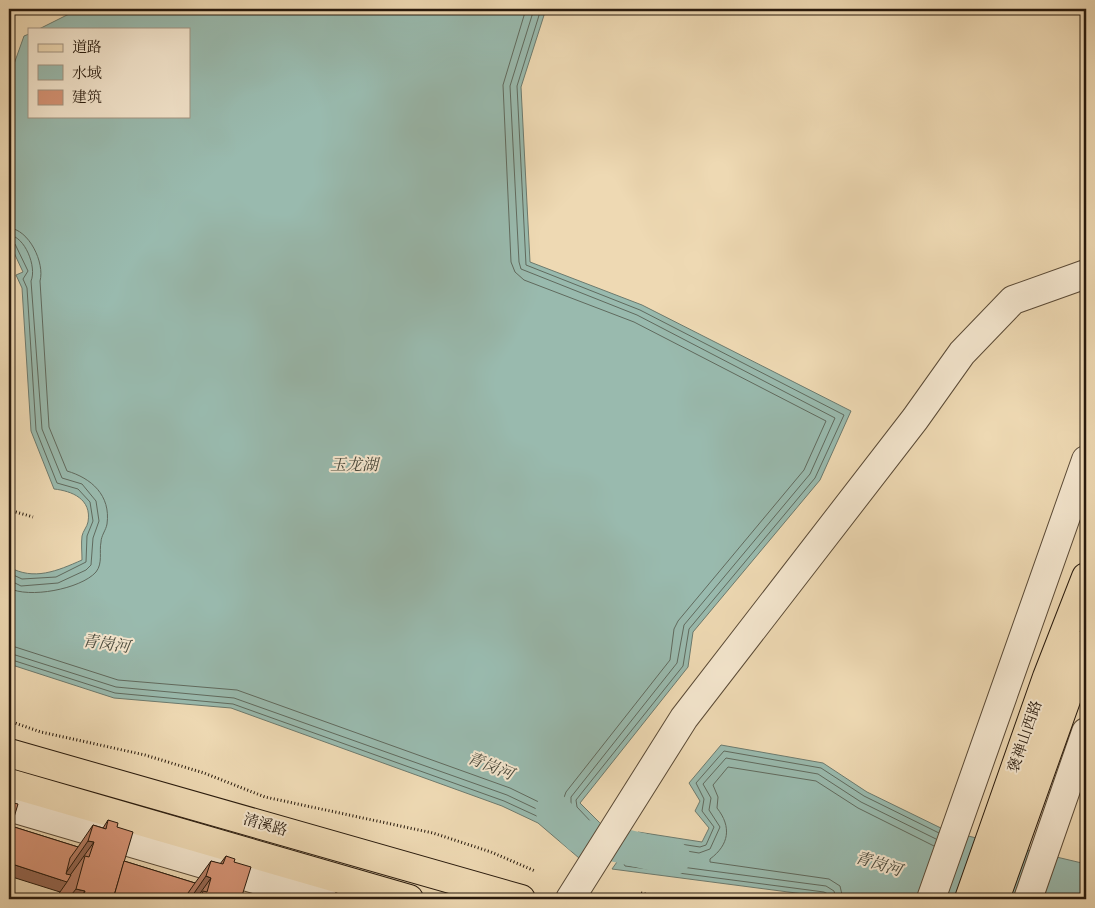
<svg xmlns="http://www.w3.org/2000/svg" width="1095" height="908" viewBox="0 0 1095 908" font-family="Vollkorn,'Noto Serif SC',serif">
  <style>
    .water { fill: #99baae; stroke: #6c7a6e }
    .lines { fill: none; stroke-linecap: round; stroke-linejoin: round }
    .shore { stroke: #606a5e; stroke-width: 1 }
    .river { stroke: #99baae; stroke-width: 35 }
    .minor-casing { stroke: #5a4a36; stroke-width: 30 }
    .major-casing { stroke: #281a0d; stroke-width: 30 }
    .path { stroke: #281a0d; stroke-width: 3; stroke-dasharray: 1 2.5; stroke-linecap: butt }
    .minor { stroke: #f4e6ce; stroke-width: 28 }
    .major { stroke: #eed9b3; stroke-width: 28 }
    .wall { fill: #b77e65; stroke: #281a0d }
    .shaded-wall { fill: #956752; stroke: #281a0d }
    .building { fill: #d59375; stroke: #281a0d }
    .labels { text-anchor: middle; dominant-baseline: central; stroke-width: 4; stroke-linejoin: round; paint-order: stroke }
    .street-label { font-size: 15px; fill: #281a0d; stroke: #f4e6ce }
    .water-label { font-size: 16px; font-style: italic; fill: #4a4a3d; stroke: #f4e6ce }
  </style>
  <rect width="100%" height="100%" fill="#eed9b3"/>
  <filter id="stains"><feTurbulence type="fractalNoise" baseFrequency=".004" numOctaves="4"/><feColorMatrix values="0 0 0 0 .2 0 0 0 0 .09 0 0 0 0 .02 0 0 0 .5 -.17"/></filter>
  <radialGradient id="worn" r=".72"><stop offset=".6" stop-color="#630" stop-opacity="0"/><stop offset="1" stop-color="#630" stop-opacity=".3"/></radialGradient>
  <g class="water">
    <path d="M 79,9 L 546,9 L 521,87 L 530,262 L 642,305 L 851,411 L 820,480 L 693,632 L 688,667 L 580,803 L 600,823 L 579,858 L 538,823 L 502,806 L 231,708 L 114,698 L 9,664 L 9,567 C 34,581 57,571 82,560 C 82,552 81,544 82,536 C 83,531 87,527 88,522 C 92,499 72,491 54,489 L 31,431 L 22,288 L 16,275 L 23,272 L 9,242 L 9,78 L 24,36 L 29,34 L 29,116 L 189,116 L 189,29 L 39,29 Z"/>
    <path d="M 721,745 L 823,763 L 867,792 L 947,831 L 1086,864 L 1086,899 L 842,899 L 612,869 L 638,832 L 702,842 L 709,828 L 695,811 L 700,801 L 689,783 Z"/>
  </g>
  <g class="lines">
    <g class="shore">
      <path d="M 9,228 C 29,229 45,263 40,281 L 49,427 L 67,471 C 91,478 111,495 107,524 C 106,530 101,536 101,542 C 99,552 103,563 96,572 C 81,589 28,599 9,588"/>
      <path d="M 9,235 C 25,236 37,267 31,281 L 42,429 L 62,478 L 82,484 L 96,501 L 99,521 L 93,538 L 91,565 L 86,570 L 58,583 L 21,586 L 9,580"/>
      <path d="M 9,242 L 15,244 L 28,271 L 23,279 L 27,288 L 36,430 L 57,483 L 78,489 L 90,502 L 93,521 L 87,536 L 86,562 L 56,577 L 22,579 L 9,573"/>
      <path d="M 9,645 L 118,680 L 237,690 L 510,788 L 547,806 L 562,819 L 566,818 L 562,803 L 566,792 L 670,660 L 674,629 L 678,621 L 804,470 L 826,421 L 634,322 L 524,280 L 515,272 L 511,262 L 503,85 L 526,9"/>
      <path d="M 9,653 L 116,687 L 234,698 L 507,795 L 545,813 L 574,839 L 577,839 L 585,825 L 571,809 L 571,797 L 677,663 L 684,625 L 810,474 L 835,418 L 637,315 L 521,269 L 519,262 L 510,86 L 534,9"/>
      <path d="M 9,659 L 115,693 L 233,704 L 504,801 L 541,818 L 576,849 L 579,848 L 593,824 L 577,807 L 576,800 L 683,666 L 689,629 L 815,478 L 844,415 L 640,310 L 526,265 L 517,86 L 541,9"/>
      <path d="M 829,899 L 828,894 L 824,892 L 625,866 L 623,862 L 641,838 L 700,847 L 706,845 L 714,827 L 702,811 L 704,799 L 696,783 L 724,751 L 821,768 L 864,796 L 939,833"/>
      <path d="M 836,899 L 834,891 L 826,886 L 636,861 L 634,858 L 644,844 L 699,853 L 710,849 L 720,827 L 709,810 L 711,798 L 703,784 L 726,758 L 818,774 L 861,802 L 936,839"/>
      <path d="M 843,899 L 840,886 L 829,879 L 710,862 L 710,859 C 729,845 732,827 717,808 L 718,797 L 713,785 L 728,767 L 816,781 L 858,808 L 934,846"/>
    </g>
    <path class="river" d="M 553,810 L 580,836 L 673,858"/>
    <defs>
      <g id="minor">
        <path d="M 9,807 L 323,899"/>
        <path d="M 570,899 L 684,718 L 915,419 L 962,353 L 1013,300 L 1086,274"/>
        <path d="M 931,899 L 1086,460"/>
        <path d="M 1028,899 L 1086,732"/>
      </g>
      <g id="major">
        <path d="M 9,753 L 521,899"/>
        <path d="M 9,783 L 409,899"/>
        <path d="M 969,899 L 1047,677 L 1086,577"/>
        <path d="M 995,899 L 1086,644"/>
      </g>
    </defs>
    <use href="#minor" class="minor-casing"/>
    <use href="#major" class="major-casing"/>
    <g class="path">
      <path d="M 9,510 L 33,517"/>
      <path d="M 9,721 L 41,732 L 145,755 L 204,773 L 265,797 L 433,833 L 491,852 L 535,871"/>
      <path d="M 641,893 L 666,899"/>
    </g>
    <use href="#minor" class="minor"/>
    <use href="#major" class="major"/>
  </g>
  <path class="wall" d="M 108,820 L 117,827 L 124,861 L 195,883 L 211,861 L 220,864 L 226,856 L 234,862 L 241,897 L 248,899 L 55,899 L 60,892 L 11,826 L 78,847 L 93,825 L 103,828 Z"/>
  <g class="shaded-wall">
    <path d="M 88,841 L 94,842 L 66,881 L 67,882 L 60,892 L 9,876 L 9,863 L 61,880 Z"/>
    <path d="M 206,876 L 211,878 L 196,899 L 190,899 Z"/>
    <path d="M 76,889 L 85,891 L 79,899 L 68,899 Z"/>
    <path d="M 102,892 L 125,899 L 91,899 L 93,896 Z"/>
  </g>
  <g class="building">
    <path d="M 9,802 L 18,804 L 9,834 Z"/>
    <path d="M 108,820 L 118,823 L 117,827 L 133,832 L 113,899 L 102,899 L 93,896 L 92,899 L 88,899 L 83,898 L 85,891 L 76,889 L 85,856 L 89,857 L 94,842 L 88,841 L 93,825 L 106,829 Z"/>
    <path d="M 11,826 L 78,847 L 70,858 L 66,874 L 71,875 L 67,882 L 9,863 L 9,834 Z"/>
    <path d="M 226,856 L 235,859 L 234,862 L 251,867 L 241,899 L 201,899 L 203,891 L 207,892 L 211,878 L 206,876 L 211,861 L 223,864 Z"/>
    <path d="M 124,861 L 195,883 L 188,893 L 186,899 L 125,899 L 114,896 Z"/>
    <path d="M 241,897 L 248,899 L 241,899 Z"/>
  </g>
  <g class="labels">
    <g class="street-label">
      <text transform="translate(1026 737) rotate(-71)">褒禅山西路</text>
      <text transform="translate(265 826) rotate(16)">清溪路</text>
    </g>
    <g class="water-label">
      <text x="354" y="466">玉龙湖</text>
      <text transform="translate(106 645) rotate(8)">青岗河</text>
      <text transform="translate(490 767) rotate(22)">青岗河</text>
      <text transform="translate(878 865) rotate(17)">青岗河</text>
    </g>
  </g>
  <rect width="1095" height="908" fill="none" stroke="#eed9b3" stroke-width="30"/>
  <rect x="10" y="10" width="1075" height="888" fill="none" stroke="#281a0d" stroke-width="2.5"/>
  <rect x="15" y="15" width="1065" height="878" fill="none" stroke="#281a0d"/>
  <rect x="28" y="28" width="162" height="90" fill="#f4e6ce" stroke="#a29481"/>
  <rect x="38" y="44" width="25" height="8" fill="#eed9b3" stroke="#a29481"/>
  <text x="72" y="52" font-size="15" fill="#281a0d">道路</text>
  <rect x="38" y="65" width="25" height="15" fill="#99baae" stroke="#a29481"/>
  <text x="72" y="78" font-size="15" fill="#281a0d">水域</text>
  <rect x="38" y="90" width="25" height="15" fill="#d59375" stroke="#a29481"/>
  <text x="72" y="102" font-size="15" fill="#281a0d">建筑</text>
  <rect width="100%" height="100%" filter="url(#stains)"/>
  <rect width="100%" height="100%" fill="url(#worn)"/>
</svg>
